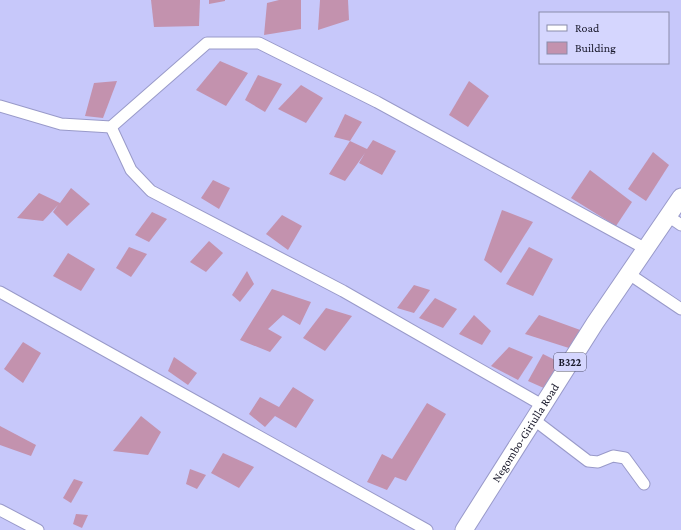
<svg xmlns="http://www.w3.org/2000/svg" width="681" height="530" viewBox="0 0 681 530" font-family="'Crimson Pro',serif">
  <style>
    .building { fill: #c392ae }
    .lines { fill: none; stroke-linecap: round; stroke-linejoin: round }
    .street-casing { stroke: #999ac9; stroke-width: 13 }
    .primary-casing { stroke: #999ac9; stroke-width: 19 }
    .street { stroke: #fff; stroke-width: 11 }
    .primary { stroke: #fff; stroke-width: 17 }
    .labels { text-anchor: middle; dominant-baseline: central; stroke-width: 3; stroke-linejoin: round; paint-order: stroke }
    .shield { fill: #d5d6fe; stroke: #52526b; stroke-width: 1 }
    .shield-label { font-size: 11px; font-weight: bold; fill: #1a1a2c }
    .street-label { font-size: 12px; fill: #1a1a2c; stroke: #d5d6fe }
  </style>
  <rect width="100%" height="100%" fill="#c7c8fa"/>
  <g class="building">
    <path d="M 151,0 L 200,0 L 199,26 L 154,27 Z"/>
    <path d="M 209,0 L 225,0 L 225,1 L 209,4 Z"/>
    <path d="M 279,0 L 301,0 L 301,29 L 264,35 L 267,3 Z"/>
    <path d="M 320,0 L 348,0 L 349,20 L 318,30 Z"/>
    <path d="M 220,61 L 248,73 L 226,106 L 196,90 Z"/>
    <path d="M 258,75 L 282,84 L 265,112 L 245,100 Z"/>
    <path d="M 117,81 L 103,118 L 85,116 L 94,83 Z"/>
    <path d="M 469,81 L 489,96 L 468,127 L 449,115 Z"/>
    <path d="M 301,85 L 323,98 L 306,123 L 278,109 Z"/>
    <path d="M 345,114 L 362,122 L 350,141 L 367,149 L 373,140 L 396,151 L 382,175 L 359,163 L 365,153 L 345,181 L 329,174 L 350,141 L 334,137 Z"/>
    <path d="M 653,152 L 669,165 L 646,201 L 628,189 Z"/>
    <path d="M 590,170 L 632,202 L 616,226 L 571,198 Z"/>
    <path d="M 213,180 L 230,188 L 219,209 L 201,198 Z"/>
    <path d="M 71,188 L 90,204 L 67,226 L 53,212 L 58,205 L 43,221 L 17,218 L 39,193 L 60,203 Z"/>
    <path d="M 502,210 L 533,222 L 501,273 L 484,260 Z"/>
    <path d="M 152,212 L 167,219 L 149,242 L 135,235 Z"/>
    <path d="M 282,215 L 302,226 L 288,250 L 266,234 Z"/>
    <path d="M 209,241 L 223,253 L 206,272 L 190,262 Z"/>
    <path d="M 129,247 L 147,254 L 131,277 L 116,268 Z"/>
    <path d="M 529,247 L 553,259 L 533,296 L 506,284 Z"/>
    <path d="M 68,253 L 95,269 L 81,291 L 53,276 Z"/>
    <path d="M 247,271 L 254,284 L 240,302 L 232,295 Z"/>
    <path d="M 414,285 L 430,290 L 414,313 L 397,308 Z"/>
    <path d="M 272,289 L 311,302 L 300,325 L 283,315 L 268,329 L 282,337 L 270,352 L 240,340 Z"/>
    <path d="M 435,298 L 457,309 L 443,328 L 419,318 Z"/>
    <path d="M 326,308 L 352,316 L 325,351 L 303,338 Z"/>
    <path d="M 474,315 L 491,331 L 482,345 L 459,334 Z"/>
    <path d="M 539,315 L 583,331 L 572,349 L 525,334 Z"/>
    <path d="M 23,342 L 41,353 L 23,383 L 4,369 Z"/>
    <path d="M 509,347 L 533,357 L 518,380 L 491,366 Z"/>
    <path d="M 543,354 L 561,363 L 546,389 L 528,381 Z"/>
    <path d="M 174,357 L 197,373 L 188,385 L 168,371 Z"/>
    <path d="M 293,387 L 314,400 L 296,428 L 275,416 L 265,427 L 249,414 L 260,397 L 279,407 Z"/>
    <path d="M 427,403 L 446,414 L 406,481 L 395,477 L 387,490 L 367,482 L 382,454 L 392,459 Z"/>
    <path d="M 141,416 L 161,432 L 148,455 L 113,451 Z"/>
    <path d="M 0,426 L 36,445 L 31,456 L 0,445 Z"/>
    <path d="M 223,453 L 254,467 L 239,488 L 211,473 Z"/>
    <path d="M 190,469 L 206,475 L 197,489 L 186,484 Z"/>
    <path d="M 74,479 L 83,482 L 71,503 L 63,498 Z"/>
    <path d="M 76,514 L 88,515 L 82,528 L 73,524 Z"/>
  </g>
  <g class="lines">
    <defs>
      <g id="street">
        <path d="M 0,106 L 61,124 L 111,127 L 207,43 L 259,43 L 377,102 L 646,249"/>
        <path d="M 111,127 L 131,170 L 151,191 L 343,291 L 542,405"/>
        <path d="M 668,216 L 681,225"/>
        <path d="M 629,274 L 681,309"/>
        <path d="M 0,292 L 427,530"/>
        <path d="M 533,419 L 588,461 L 598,462 L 613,456 L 625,458 L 644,484"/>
        <path d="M 0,510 L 38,530"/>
      </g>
      <g id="primary">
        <path id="s1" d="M 464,530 L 595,323 L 681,197"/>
      </g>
    </defs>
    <use href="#street" class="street-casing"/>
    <use href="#primary" class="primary-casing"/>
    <use href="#street" class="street"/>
    <use href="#primary" class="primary"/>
  </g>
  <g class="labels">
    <rect class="shield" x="554" y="353" width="32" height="18" rx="3"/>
    <g class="shield-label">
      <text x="570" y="362">B322</text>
    </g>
    <g class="street-label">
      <text stroke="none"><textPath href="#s1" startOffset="115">Negombo-Giriulla Road</textPath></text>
    </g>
  </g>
  <rect x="539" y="12" width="130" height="52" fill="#d5d6fe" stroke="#8a8baa"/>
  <rect x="547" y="25" width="20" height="6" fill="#ffffff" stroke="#8a8baa"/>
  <text x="575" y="32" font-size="12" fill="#1a1a2c">Road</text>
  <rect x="547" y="42" width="20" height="12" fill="#c392ae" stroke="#8a8baa"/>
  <text x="575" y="52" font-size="12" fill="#1a1a2c">Building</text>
</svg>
